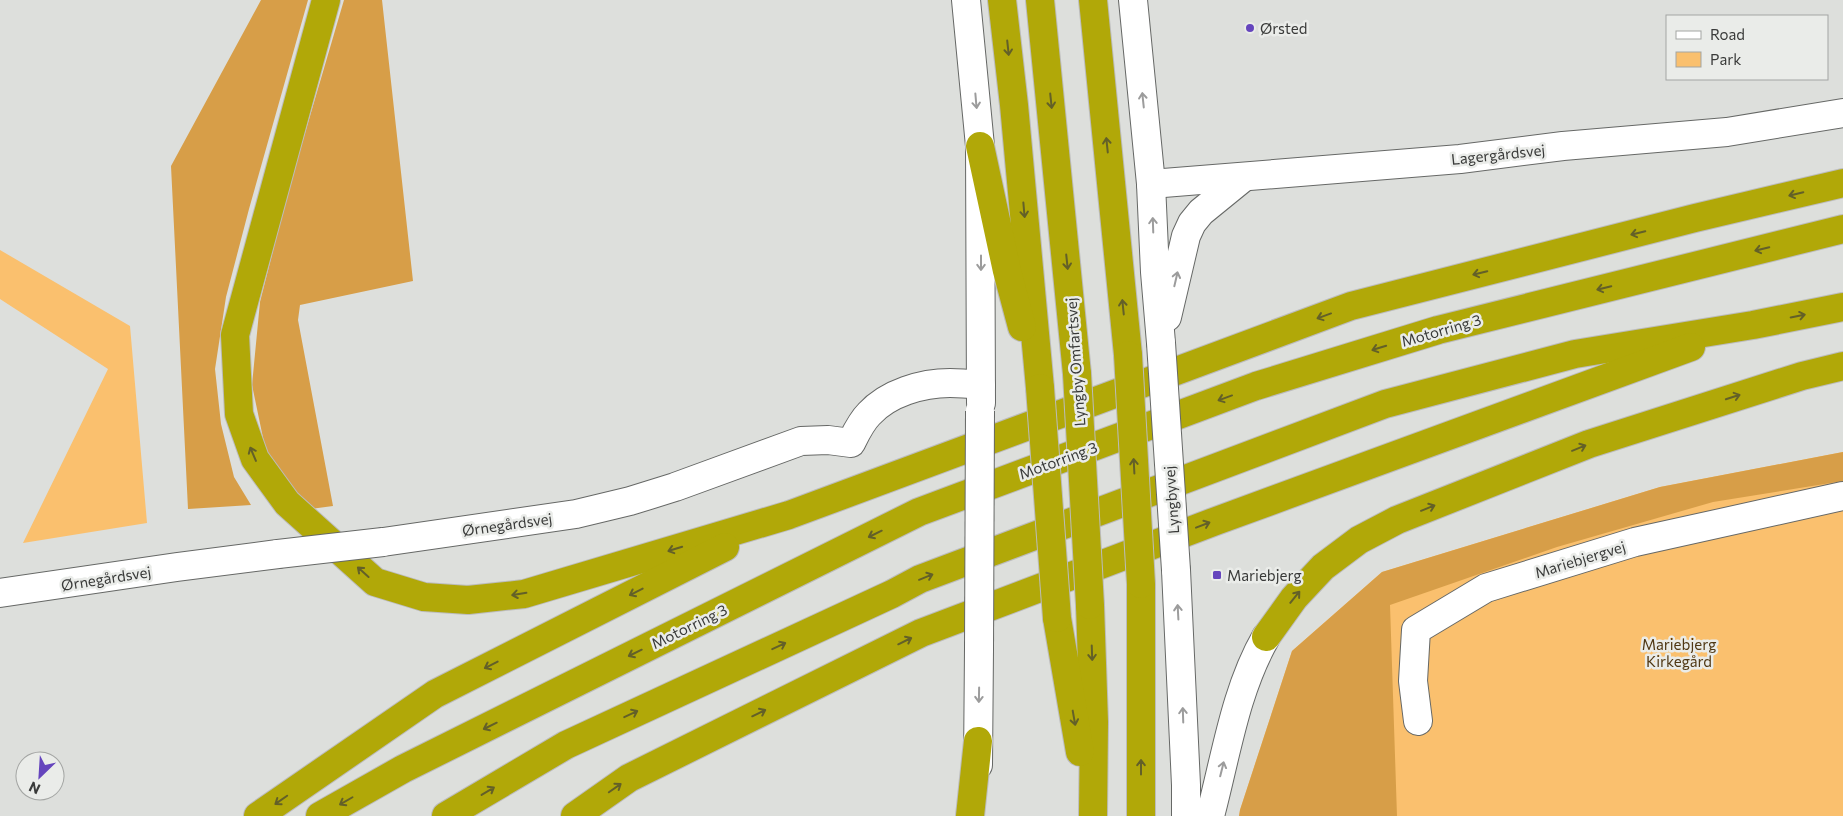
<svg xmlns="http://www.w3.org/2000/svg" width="1843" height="816" viewBox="0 0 1843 816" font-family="Commissioner,sans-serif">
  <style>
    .green { fill: #fac06e }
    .forest { fill: #d79e48 }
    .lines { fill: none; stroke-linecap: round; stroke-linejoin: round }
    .street-casing { stroke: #666866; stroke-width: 30 }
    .secondary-casing { stroke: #666866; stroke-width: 30 }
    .highway-casing { stroke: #bcbcbc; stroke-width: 30 }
    .street { stroke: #fff; stroke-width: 28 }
    .secondary { stroke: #fff; stroke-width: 28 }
    .highway { stroke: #b1a808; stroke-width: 28 }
    .secondary-bridge-casing { stroke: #666866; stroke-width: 30; stroke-linecap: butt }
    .highway-bridge-casing { stroke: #bcbcbc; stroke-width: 30; stroke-linecap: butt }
    .secondary-bridge { stroke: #fff; stroke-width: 28 }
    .highway-bridge { stroke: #b1a808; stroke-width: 28 }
    .oneway { stroke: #636028 }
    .oneway2 { stroke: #9c9c9c }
    .poi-dot { fill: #6545bd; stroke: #eaece9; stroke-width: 2 }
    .labels { text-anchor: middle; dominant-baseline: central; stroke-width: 5; stroke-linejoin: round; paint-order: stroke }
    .poi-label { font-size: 15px; fill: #393a39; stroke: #eaece9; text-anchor: start }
    .street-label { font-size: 15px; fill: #393a39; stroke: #eaece9 }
    .park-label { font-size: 15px; fill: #503814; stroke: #eaece9 }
  </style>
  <rect width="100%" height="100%" fill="#dddfdc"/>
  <g class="green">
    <path d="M 0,250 L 130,326 L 147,523 L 23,543 L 108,369 L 0,299 Z"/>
    <path d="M 1843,452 L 1843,816 L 1239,816 L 1240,810 L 1292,651 L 1382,572 L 1660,487 Z"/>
  </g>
  <g class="forest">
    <path d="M 261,0 L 308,0 L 249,209 L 226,297 L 215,369 L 221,424 L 234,477 L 251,505 L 188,509 L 171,166 Z"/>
    <path d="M 344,0 L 382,0 L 413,281 L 300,305 L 298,320 L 333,506 L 303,510 L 267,457 L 252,385 L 260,302 L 288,191 Z"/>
    <path d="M 1843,452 L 1843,481 L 1713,502 L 1557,547 L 1390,605 L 1397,816 L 1239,816 L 1240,810 L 1292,651 L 1382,572 L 1660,487 Z"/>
  </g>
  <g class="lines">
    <defs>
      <path id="street" d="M 1418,721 L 1413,681 L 1416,630 L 1486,588 L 1635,542 L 1843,496"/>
      <g id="secondary">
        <path d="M 966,0 L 980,146 L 981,403"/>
        <path d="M 1133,0 L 1151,184 L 1155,272 L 1161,343"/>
        <path d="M 1151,184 L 1460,159 L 1563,146 L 1727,132 L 1843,113"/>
        <path d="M 1167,317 L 1186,236 L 1192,223 L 1201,212 L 1244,177"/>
        <path d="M 383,542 L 576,514 L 630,501 L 675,487 L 801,441 L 828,440 L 851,443 C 856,433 861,422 869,414 C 888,393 922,383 950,383 C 960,383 971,384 981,385"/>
        <path d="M 1176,570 L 1186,785 L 1186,816"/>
        <path d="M 0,593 L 177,567 L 278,554"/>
        <path d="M 978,765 L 979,649"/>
        <path d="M 1210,816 C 1226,756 1235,691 1266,637"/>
      </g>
      <g id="highway">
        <path d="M 326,0 L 235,335 L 239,414 L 255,459 L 287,503 L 375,582 L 424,597 L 468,600 L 524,594 L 789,515 L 1351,306 L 1695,218 L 1843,183"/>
        <path d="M 1002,0 L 1014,105 L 1040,388"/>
        <path d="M 1040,0 L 1077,374"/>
        <path d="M 1093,0 L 1128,355"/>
        <path d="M 980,146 L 1007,271 L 1022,327"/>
        <path d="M 1090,605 L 1094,722 L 1093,816"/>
        <path d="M 1057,618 L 1080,752"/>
        <path d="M 1266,637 L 1294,598 L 1323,567 L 1359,540 L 1397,520 L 1589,444 L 1802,376 L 1843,366"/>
        <path d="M 258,816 L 435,694 L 725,547"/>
        <path d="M 320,816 L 403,769 L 919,512 L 1256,386 L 1438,330 L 1843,229"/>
        <path d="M 446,816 L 566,745 L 892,594 L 920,579 L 1385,404 L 1575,354 L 1753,325 L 1843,307"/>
        <path d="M 575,816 L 629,778 L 921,633 L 1216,521 L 1691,347"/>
        <path d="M 970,816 L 978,741"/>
        <path d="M 1141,816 L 1141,584"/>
      </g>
    </defs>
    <use href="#street" class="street-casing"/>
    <use href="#secondary" class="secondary-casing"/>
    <use href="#highway" class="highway-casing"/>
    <use href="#street" class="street"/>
    <use href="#secondary" class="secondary"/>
    <use href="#highway" class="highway"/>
    <defs>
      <g id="secondary-bridge">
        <path d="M 1161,343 L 1176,570"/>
        <path d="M 278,554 L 383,542"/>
        <path d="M 979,649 L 980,411"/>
      </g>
      <g id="highway-bridge">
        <path d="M 1128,355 L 1141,584"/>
        <path d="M 1077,374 L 1090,605"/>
        <path d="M 1040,388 L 1057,618"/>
      </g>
    </defs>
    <use href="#secondary-bridge" class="secondary-bridge-casing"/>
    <use href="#highway-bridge" class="highway-bridge-casing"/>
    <use href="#secondary-bridge" class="secondary-bridge"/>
    <use href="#highway-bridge" class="highway-bridge"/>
  </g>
  <defs><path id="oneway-shaft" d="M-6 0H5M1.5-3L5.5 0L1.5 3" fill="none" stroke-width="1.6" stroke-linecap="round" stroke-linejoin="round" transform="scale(1.25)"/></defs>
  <g class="oneway">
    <use href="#oneway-shaft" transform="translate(1008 48) rotate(84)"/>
    <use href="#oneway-shaft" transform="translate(1051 101) rotate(84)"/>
    <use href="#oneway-shaft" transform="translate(1107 145) rotate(-96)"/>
    <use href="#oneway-shaft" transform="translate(1796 194) rotate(167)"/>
    <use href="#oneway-shaft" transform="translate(1024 210) rotate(85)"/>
    <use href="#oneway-shaft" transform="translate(1638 233) rotate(166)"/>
    <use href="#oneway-shaft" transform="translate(1762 249) rotate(166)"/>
    <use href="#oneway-shaft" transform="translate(1067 262) rotate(84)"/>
    <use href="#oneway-shaft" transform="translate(1480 273) rotate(166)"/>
    <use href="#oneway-shaft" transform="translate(1604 288) rotate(166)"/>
    <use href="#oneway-shaft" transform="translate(1123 307) rotate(-96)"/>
    <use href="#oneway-shaft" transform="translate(1324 316) rotate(160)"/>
    <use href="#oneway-shaft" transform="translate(1798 316) rotate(-11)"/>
    <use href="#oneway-shaft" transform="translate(1379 348) rotate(163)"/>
    <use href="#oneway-shaft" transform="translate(1733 397) rotate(-18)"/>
    <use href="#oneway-shaft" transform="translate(1225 398) rotate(160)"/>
    <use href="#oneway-shaft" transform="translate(1579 448) rotate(-22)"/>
    <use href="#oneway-shaft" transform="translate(253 454) rotate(-113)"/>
    <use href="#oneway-shaft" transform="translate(1134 466) rotate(-93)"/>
    <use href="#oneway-shaft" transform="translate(1428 508) rotate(-22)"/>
    <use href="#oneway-shaft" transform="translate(1203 525) rotate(-21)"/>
    <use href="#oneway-shaft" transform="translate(875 534) rotate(154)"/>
    <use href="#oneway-shaft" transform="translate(675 549) rotate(163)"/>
    <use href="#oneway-shaft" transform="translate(363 572) rotate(-138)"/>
    <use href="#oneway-shaft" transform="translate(926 577) rotate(-22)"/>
    <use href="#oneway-shaft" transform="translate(636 592) rotate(153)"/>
    <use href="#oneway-shaft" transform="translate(519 594) rotate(171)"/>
    <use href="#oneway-shaft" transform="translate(1295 597) rotate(-51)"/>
    <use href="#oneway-shaft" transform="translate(905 641) rotate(-26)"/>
    <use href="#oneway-shaft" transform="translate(779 646) rotate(-25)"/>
    <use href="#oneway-shaft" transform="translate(635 653) rotate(154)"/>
    <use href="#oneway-shaft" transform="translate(1092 653) rotate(88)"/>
    <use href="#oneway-shaft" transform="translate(491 665) rotate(153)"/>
    <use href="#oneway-shaft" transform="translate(759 713) rotate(-26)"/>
    <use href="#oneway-shaft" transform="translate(631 714) rotate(-25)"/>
    <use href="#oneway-shaft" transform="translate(1074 718) rotate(80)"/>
    <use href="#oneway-shaft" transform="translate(490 726) rotate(154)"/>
    <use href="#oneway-shaft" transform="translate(1141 767) rotate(-90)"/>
    <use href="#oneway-shaft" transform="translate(615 788) rotate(-35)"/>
    <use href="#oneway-shaft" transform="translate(488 791) rotate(-31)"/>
    <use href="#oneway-shaft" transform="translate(281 800) rotate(145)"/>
    <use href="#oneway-shaft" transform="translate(346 801) rotate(150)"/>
  </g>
  <g class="oneway2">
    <use href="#oneway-shaft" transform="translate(1143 100) rotate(-96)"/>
    <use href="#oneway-shaft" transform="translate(976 101) rotate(85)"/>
    <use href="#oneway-shaft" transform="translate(1153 225) rotate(-92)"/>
    <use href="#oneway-shaft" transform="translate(981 263) rotate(90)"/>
    <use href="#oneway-shaft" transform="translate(1176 279) rotate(-77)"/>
    <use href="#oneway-shaft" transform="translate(1178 612) rotate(-93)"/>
    <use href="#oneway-shaft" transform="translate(979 695) rotate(91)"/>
    <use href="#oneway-shaft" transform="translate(1183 715) rotate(-92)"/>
    <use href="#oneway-shaft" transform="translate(1222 769) rotate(-76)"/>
  </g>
  <g class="poi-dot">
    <circle cx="1250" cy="28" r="5"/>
    <rect x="1212" y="570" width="10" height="10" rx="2.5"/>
  </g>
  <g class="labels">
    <g class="poi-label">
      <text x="1260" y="28">Ørsted</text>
      <text x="1227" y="575">Mariebjerg</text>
    </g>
    <g class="street-label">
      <text transform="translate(1498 154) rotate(-6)">Lagergårdsvej</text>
      <text transform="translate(1441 330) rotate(-16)">Motorring 3</text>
      <text transform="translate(1075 362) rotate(-94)">Lyngby Omfartsvej</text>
      <text transform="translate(1058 460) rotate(-20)">Motorring 3</text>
      <text transform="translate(1171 500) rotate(-94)">Lyngbyvej</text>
      <text transform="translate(507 524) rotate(-8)">Ørnegårdsvej</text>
      <text transform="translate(1580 559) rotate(-17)">Mariebjergvej</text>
      <text transform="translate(106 578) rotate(-9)">Ørnegårdsvej</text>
      <text transform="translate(689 626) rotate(-26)">Motorring 3</text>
    </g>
    <g class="park-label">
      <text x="1679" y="644">Mariebjerg<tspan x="1679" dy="17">Kirkegård</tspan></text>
    </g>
  </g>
  <rect x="1666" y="15" width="162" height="65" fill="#eaece9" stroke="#a3a5a3"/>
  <rect x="1676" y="31" width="25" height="8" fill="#ffffff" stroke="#a3a5a3"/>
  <text x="1710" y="40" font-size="15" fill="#393a39">Road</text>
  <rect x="1676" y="52" width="25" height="15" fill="#fac06e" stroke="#a3a5a3"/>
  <text x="1710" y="65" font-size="15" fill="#393a39">Park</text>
  <g transform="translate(40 776) rotate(205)"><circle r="24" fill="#eaece9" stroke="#a3a5a3"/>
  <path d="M0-4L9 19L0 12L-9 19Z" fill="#6545bd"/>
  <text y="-8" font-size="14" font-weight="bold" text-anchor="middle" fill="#393a39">N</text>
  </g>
</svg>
